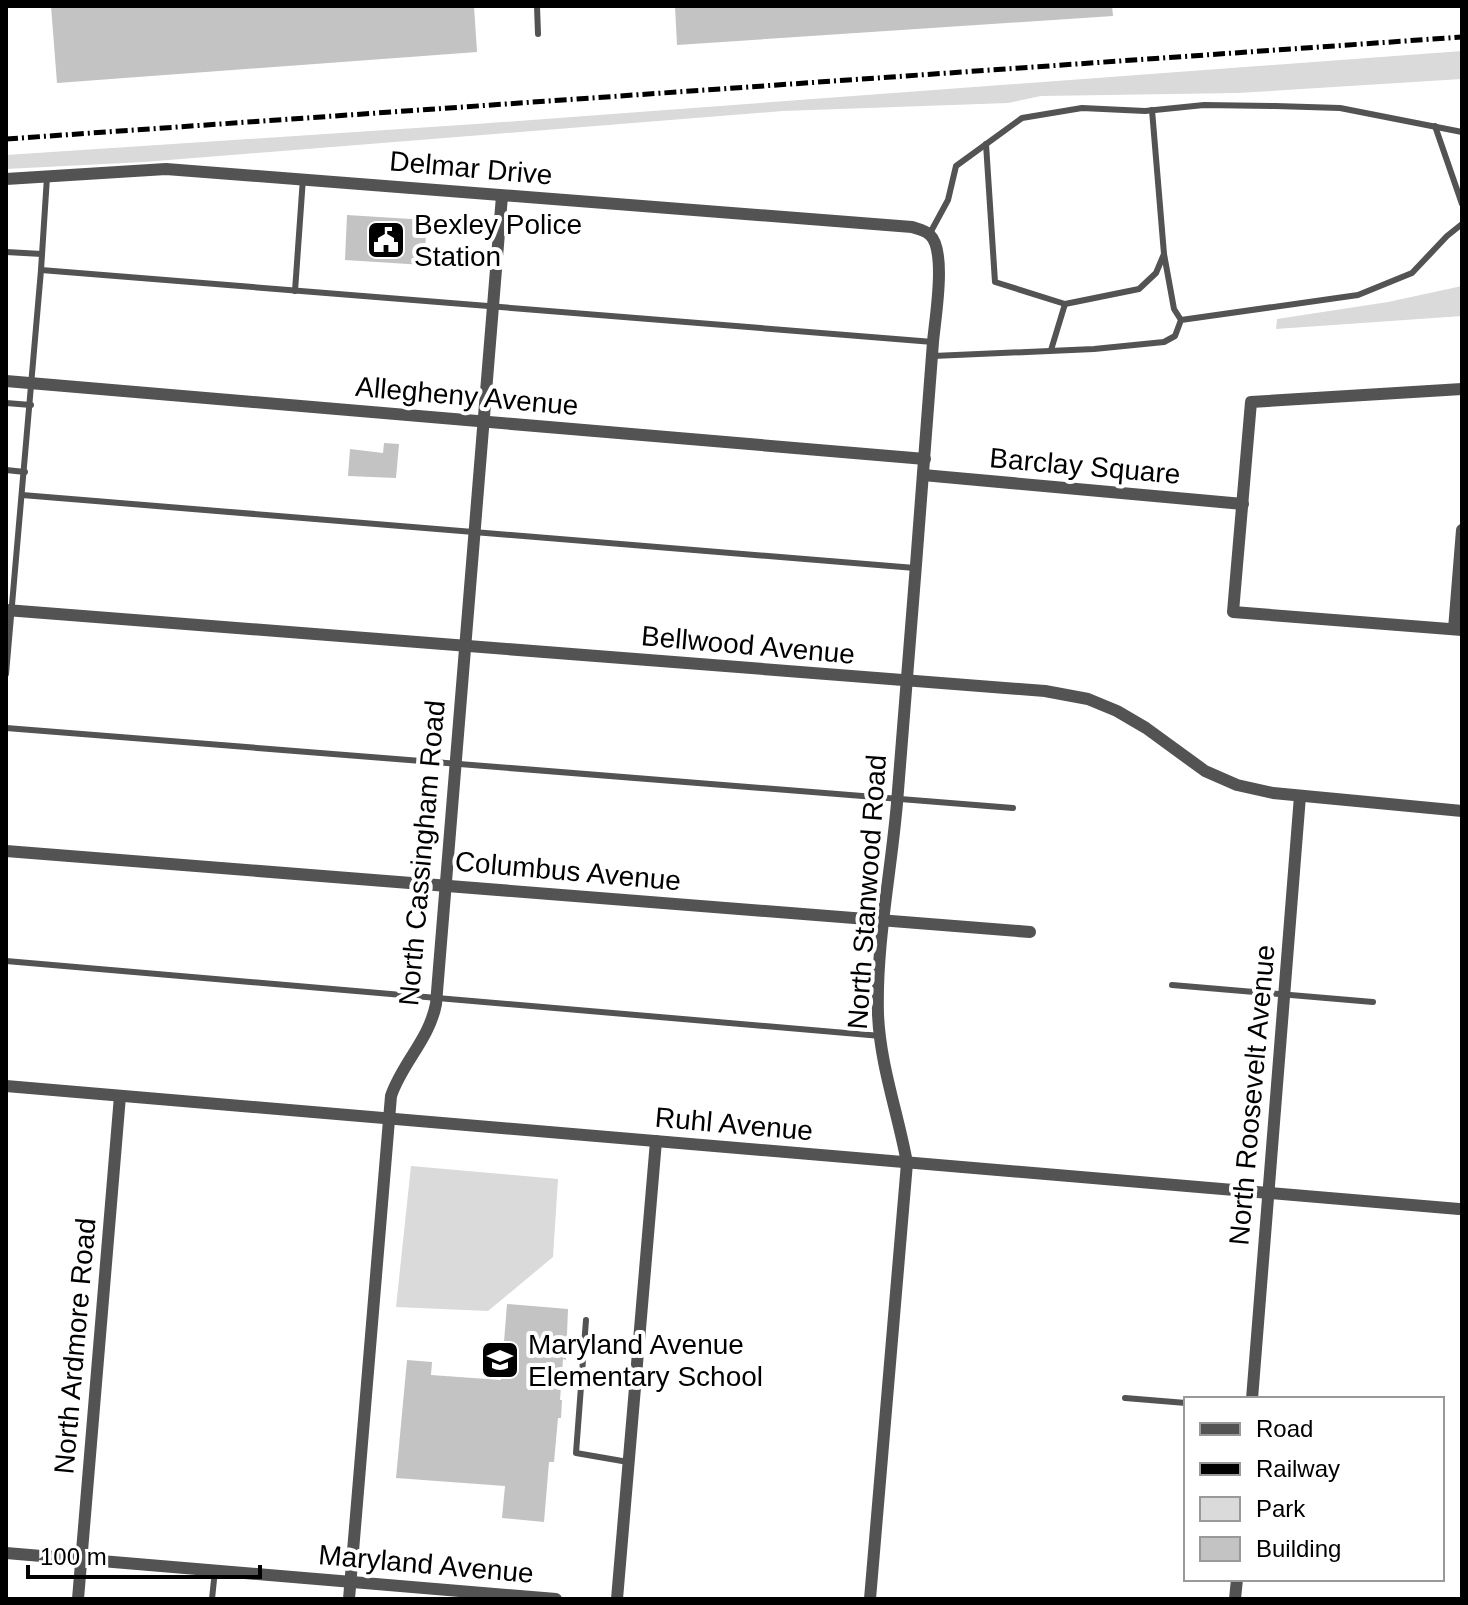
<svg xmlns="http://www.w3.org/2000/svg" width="1468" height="1605" viewBox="0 0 1468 1605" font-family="Helvetica,sans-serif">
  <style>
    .green { fill: #dadada }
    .building { fill: #c3c3c3 }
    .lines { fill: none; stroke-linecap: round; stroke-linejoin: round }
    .lane { stroke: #535353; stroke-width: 6 }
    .street { stroke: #535353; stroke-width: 12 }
    .rail { stroke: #000; stroke-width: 5; stroke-dasharray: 12 4 2 4; stroke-linecap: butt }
    .labels { text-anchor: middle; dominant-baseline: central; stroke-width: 8; stroke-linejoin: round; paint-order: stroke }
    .street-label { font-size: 28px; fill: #000; stroke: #fff }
    .poi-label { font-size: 28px; fill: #000; stroke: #fff; text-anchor: start }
  </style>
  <rect width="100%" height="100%" fill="#fff"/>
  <g class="green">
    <path d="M 1462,51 L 1462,79 L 1238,93 L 1041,96 L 1008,103 L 783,111 L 144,162 L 6,169 L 6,155 L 476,124 Z"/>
    <path d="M 1462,286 L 1462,316 L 1276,329 L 1277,319 L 1388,302 Z"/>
    <path d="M 411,1166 L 558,1179 L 553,1257 L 488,1311 L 396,1307 Z"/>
  </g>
  <g class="building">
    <path d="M 51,6 L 474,6 L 477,52 L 57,83 Z"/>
    <path d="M 675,6 L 1112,6 L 1113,16 L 677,45 Z"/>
    <path d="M 347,215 L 427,220 L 424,265 L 345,260 Z"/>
    <path d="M 384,443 L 399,444 L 396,478 L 348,476 L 350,449 L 383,453 Z"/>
    <path d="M 507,1304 L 568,1309 L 566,1360 L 563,1359 L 560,1400 L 562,1400 L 561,1418 L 558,1418 L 554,1462 L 549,1462 L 544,1522 L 502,1518 L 505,1486 L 396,1478 L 407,1360 L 432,1362 L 431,1375 L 501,1380 Z"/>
  </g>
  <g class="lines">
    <g class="lane">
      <path d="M 537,6 L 538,34"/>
      <path d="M 1435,126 L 1462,204"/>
      <path d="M 986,144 L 995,282 L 1065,304"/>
      <path d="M 929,235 L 948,200 L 956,166 L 1022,118 L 1082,108 L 1145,111 L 1204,105 L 1275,106 L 1340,108 L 1462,132"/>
      <path d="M 6,252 L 42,254"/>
      <path d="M 1164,254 L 1174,309 L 1181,320"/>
      <path d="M 41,270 L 47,177"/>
      <path d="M 295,291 L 303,178"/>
      <path d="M 1051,350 L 1065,304 L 1139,289 L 1156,273 L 1164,254 L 1152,110"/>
      <path d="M 933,356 L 1094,349 L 1164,342 L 1175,336 L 1181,320 L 1358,295 L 1412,273 L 1447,236 L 1462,224"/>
      <path d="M 6,403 L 31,405"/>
      <path d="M 6,470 L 25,472"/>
      <path d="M 22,495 L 915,568"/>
      <path d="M 6,674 L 41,270 L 933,342"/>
      <path d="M 6,728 L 1013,808"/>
      <path d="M 6,961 L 881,1036"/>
      <path d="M 1172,985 L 1373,1002"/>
      <path d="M 586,1320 L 576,1453 L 628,1462"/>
      <path d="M 1125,1398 L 1186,1403"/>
      <path d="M 212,1599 L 215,1570"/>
    </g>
    <g class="street">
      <path d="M 6,179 L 166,169 L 912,227 C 918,229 925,230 930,235 C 947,251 935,319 933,342 C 922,496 909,649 897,803 C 891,873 876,944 878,1014 C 880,1065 898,1113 907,1163 L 870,1599"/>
      <path d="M 6,381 L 925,459"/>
      <path d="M 1462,389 L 1251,402 L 1233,612 L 1462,630"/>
      <path d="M 923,475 L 1243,504"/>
      <path d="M 6,610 L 1045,691 L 1088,699 L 1117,711 L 1146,728 L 1205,771 L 1237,785 L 1273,793 L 1462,811"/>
      <path d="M 1454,629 L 1462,530"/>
      <path d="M 6,851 L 1030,932"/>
      <path d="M 6,1086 L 1459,1209"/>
      <path d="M 1252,1399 L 1300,796"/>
      <path d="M 6,1553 L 556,1599"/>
      <path d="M 78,1599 L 120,1096"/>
      <path d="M 349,1599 L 391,1096 C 402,1063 429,1040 436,1004 L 502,196"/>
      <path d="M 617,1599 L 656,1141"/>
      <path d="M 1235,1599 L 1237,1579"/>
    </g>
    <path class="rail" d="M 6,139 L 1462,37"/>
  </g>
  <defs>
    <symbol id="civic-square" viewBox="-11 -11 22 22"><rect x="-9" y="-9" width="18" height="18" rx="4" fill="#000" stroke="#fff"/><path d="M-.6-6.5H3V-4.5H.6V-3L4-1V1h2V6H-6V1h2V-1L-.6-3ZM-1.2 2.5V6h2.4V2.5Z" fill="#fff"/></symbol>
    <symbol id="school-square" viewBox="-11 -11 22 22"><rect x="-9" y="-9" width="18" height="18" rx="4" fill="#000" stroke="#fff"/><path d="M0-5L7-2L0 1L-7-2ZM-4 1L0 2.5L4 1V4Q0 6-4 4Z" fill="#fff"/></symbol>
  </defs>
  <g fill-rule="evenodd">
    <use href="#civic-square" x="364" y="218" width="44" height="44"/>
    <use href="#school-square" x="478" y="1338" width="44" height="44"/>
  </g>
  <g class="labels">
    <g class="street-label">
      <text transform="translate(471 168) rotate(5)">Delmar Drive</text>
      <text transform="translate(467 396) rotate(5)">Allegheny Avenue</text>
      <text transform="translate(1085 466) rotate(5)">Barclay Square</text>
      <text transform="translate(748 645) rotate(5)">Bellwood Avenue</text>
      <text transform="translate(422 853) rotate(-85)">North Cassingham Road</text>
      <text transform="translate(568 871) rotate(5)">Columbus Avenue</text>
      <text transform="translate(867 892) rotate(-86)">North Stanwood Road</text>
      <text transform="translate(1252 1095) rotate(-85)">North Roosevelt Avenue</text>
      <text transform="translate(734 1124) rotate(5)">Ruhl Avenue</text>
      <text transform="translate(75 1346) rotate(-85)">North Ardmore Road</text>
      <text transform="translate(426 1564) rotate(5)">Maryland Avenue</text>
    </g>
    <g class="poi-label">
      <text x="414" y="224">Bexley Police<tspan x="414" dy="32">Station</tspan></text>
      <text x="528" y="1344">Maryland Avenue<tspan x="528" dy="32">Elementary School</tspan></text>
    </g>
  </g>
  <rect width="1468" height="1605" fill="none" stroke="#000000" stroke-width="16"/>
  <rect x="1184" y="1397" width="260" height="184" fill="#ffffff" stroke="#999999" stroke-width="2"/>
  <rect x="1200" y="1423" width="40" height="12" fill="#535353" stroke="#999999" stroke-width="2"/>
  <text x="1256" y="1437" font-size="24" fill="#000000">Road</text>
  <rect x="1200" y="1463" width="40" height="12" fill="#000000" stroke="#999999" stroke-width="2"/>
  <text x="1256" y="1477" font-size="24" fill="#000000">Railway</text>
  <rect x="1200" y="1497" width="40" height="24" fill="#dadada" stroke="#999999" stroke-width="2"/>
  <text x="1256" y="1517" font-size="24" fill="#000000">Park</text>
  <rect x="1200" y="1537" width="40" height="24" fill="#c3c3c3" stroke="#999999" stroke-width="2"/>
  <text x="1256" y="1557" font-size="24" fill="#000000">Building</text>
  <path d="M28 1565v12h232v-12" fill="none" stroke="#000000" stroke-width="4"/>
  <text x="40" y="1565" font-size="24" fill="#000000" stroke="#ffffff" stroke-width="6" paint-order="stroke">100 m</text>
</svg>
